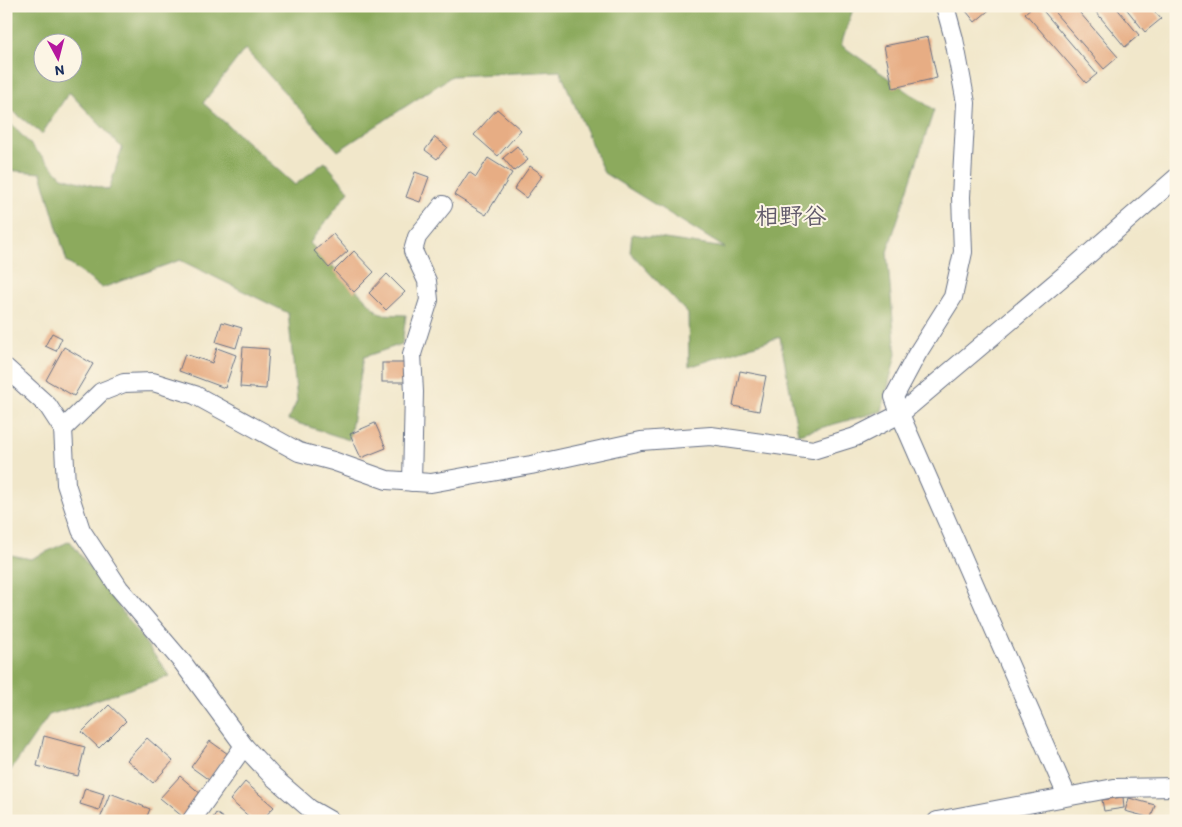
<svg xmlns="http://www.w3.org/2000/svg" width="1182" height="827" viewBox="0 0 1182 827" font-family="Itim,'Klee One',sans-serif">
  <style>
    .forest { fill: #8caa5d; stroke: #546c5e; fill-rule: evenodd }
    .building { fill: #e7ad84 }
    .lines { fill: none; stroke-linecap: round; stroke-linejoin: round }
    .minor-casing { stroke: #666f84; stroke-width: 20 }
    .minor { stroke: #fff; stroke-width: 18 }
    .labels { text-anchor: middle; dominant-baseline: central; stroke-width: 4; stroke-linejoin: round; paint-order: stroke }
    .quarter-label { font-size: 24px; font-weight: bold; fill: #625b6b; stroke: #fcf5e5 }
  </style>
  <rect width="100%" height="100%" fill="#fcf5e5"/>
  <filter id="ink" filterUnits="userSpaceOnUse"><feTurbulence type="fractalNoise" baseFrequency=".02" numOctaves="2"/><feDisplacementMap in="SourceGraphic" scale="10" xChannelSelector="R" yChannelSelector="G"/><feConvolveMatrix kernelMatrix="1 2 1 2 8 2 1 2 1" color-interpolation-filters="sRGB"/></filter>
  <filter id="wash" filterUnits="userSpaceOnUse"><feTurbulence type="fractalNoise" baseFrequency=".0096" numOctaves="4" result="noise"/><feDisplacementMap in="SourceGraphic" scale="20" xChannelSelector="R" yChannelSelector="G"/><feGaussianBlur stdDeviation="1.12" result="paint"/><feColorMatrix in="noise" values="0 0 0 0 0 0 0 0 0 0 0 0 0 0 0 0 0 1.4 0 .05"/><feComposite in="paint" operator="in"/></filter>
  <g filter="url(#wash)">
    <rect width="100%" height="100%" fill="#f1e7ca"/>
    <g class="forest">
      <path d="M 6,6 L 854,6 L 841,45 L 934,110 L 887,252 L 896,354 L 882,411 L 798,434 L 780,337 L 689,367 L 688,314 L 630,252 L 632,234 L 725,248 L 604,173 L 560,71 L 452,76 L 338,151 L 245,49 L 203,103 L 295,185 L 325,162 L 349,191 L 310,243 L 380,314 L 406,315 L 402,344 L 364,357 L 349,440 L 288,420 L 297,401 L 288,313 L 180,260 L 102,288 L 67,262 L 41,173 L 6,170 L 6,119 L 62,177 L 109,190 L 122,148 L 69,92 L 42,134 L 6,106 ZM 42,42 L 72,42 L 72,72 L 42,72 Z"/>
      <path d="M 70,541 L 170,676 L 49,715 L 6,777 L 6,554 L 31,559 Z"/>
    </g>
    <g id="blocks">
      <g class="building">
        <path d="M 962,6 L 994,6 L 975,22 Z"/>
        <path d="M 1033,6 L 1039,6 L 1097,74 L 1086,83 L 1025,13 Z"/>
        <path d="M 1049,6 L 1074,6 L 1118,57 L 1104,69 Z"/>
        <path d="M 1091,6 L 1115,6 L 1139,35 L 1125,47 Z"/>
        <path d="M 1124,6 L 1150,6 L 1161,19 L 1145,32 Z"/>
        <path d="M 928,37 L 937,78 L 893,88 L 884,46 Z"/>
        <path d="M 497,109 L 521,130 L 498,156 L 474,135 Z"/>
        <path d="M 435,137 L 447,147 L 437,159 L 425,150 Z"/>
        <path d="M 517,146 L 528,160 L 514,171 L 503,158 Z"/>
        <path d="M 488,158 L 512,173 L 486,215 L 454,195 L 469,172 L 476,177 Z"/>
        <path d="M 530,166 L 543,175 L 526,198 L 514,189 Z"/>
        <path d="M 415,172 L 429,177 L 420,202 L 406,197 Z"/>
        <path d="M 333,234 L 348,251 L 329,268 L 314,251 Z"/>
        <path d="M 354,251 L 374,272 L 354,292 L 334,271 Z"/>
        <path d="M 387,274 L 405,292 L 386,310 L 369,293 Z"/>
        <path d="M 222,322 L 242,328 L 236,348 L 216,342 Z"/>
        <path d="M 52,333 L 62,338 L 56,351 L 45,346 Z"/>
        <path d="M 64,347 L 93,364 L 74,396 L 46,380 Z"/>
        <path d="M 243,347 L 269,349 L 266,389 L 240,387 Z"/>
        <path d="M 217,348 L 236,355 L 225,388 L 179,371 L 185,354 L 212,363 Z"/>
        <rect x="382" y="363" width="24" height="19"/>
        <path d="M 740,371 L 766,376 L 759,411 L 733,406 Z"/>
        <path d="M 375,423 L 386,448 L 361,458 L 350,434 Z"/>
        <path d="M 109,705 L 126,721 L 99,748 L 82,732 Z"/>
        <path d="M 44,736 L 85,747 L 78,776 L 37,766 Z"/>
        <path d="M 147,738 L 173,761 L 153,783 L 127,760 Z"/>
        <path d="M 210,741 L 228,754 L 209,780 L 191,767 Z"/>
        <path d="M 180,776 L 202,795 L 183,817 L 160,798 Z"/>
        <path d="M 245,782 L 274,807 L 261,821 L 254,821 L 230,800 Z"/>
        <path d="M 85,788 L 104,794 L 99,810 L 80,804 Z"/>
        <path d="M 110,793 L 150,809 L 145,821 L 105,821 L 100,819 Z"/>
        <path d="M 1123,797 L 1124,808 L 1104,811 L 1102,800 Z"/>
        <path d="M 1129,798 L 1155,805 L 1151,818 L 1125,811 Z"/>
        <path d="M 216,813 L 227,821 L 211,821 Z"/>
      </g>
    </g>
  </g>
  <g filter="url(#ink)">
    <use href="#blocks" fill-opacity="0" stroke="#666f84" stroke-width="1"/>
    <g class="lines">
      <defs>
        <g id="minor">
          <path d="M 945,6 L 954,39 L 966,103 L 961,197 L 963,252 L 953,297 L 917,354 L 894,397 L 900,414 L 1067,796"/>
          <path d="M 6,368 L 48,406 L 63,429 L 66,484 L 81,530 L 119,588 L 183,663 L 244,746 L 273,777 L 310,809 L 331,821"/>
          <path d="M 63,429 L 101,392 L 124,383 L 153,382 L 195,395 L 299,452 L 333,461 L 387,480 L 431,483 L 531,465 L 641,441 L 711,436 L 813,450 L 855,437 L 900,414 L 1073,268 L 1176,178"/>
          <path d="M 412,482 L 414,392 L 412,354 L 429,300 L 427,281 L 413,251 L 417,237 L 443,205"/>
          <path d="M 191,821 L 244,746"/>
          <path d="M 937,821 L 1114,788 L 1176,787"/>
        </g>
      </defs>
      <use href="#minor" class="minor-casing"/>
      <use href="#minor" class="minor"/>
    </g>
  </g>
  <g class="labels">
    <g class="quarter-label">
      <text x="791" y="215">相野谷</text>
    </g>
  </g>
  <rect width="1182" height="827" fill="none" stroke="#fcf5e5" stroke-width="25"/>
  <g transform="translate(58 58) rotate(173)"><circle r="24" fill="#fcf5e5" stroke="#a2a6af"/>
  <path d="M0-4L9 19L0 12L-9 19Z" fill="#b5179e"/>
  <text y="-8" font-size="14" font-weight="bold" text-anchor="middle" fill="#1b2f5e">N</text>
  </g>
</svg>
